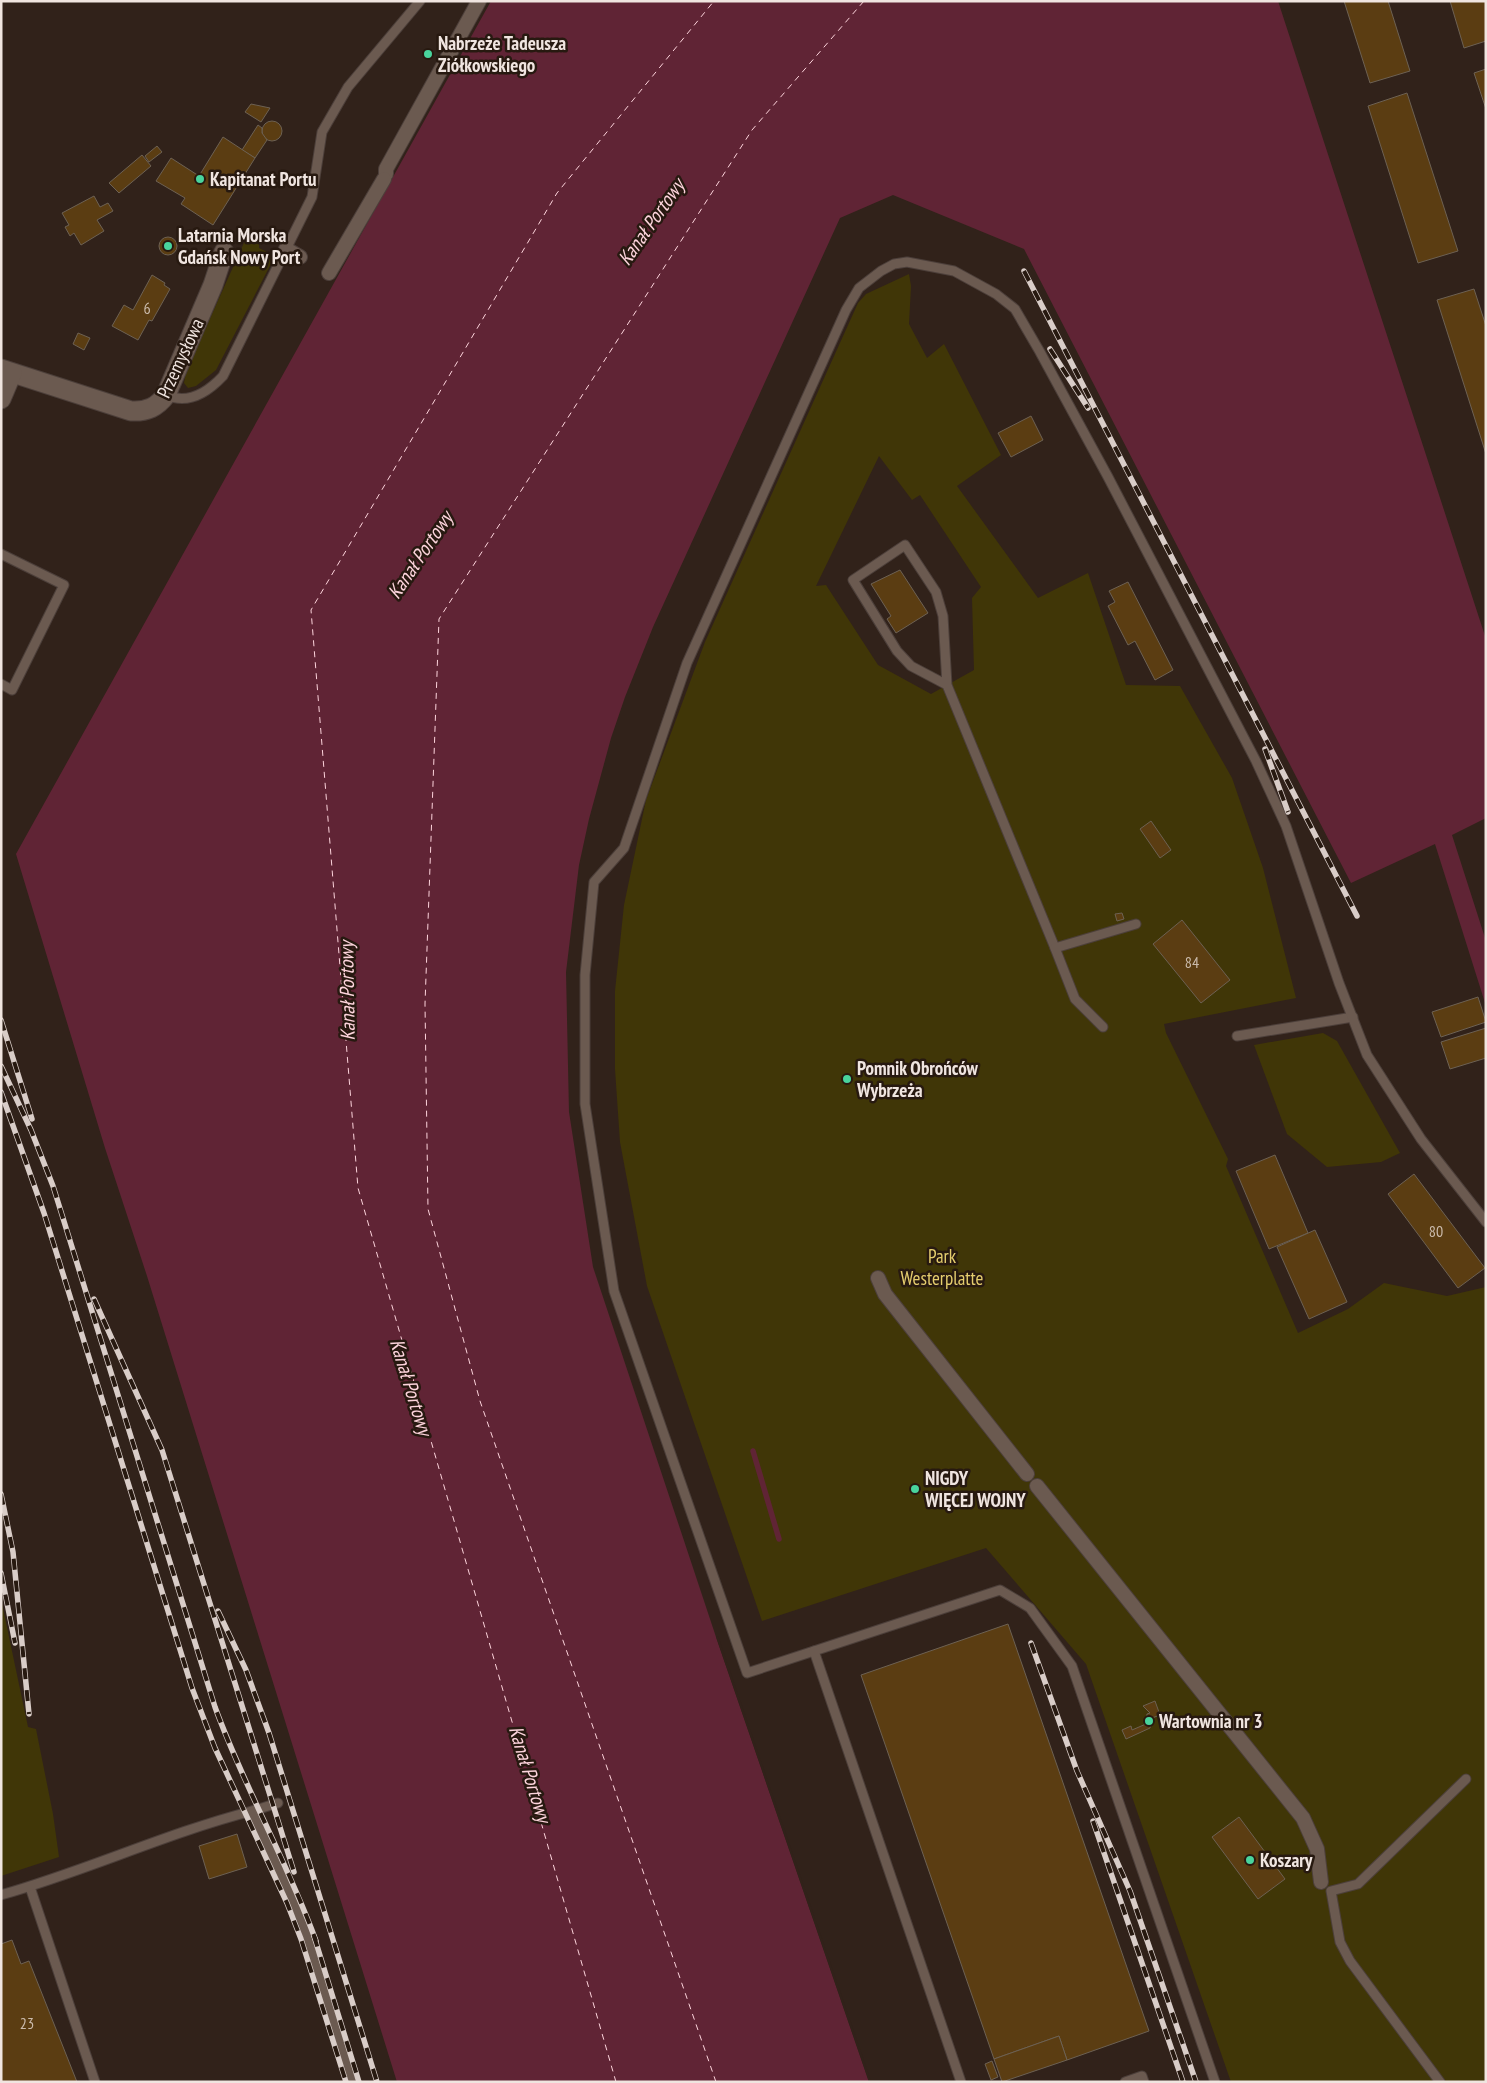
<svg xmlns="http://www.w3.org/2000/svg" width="1487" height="2083" viewBox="0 0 1487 2083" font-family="'PT Sans Narrow',sans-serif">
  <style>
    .green { fill: #403607; fill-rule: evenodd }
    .water { fill: #602435 }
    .pier { fill: #31221a }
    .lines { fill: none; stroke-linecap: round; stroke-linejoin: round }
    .stream { stroke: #602435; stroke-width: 5.5 }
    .ferry { stroke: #fdd4dc; stroke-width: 1; stroke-dasharray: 6 5; stroke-linecap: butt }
    .building { fill: #5b3d12; stroke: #6d6153 }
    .service-casing { stroke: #4c3f3a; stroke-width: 11 }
    .pedestrian-casing { stroke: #4c3f3a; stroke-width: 16 }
    .minor-casing { stroke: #4c3f3a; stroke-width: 21 }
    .service { stroke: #6b5a50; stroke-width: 9 }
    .pedestrian { stroke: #6b5a50; stroke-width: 14 }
    .minor { stroke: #6b5a50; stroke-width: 19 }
    .rail-casing { stroke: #d9cdc8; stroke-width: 5.5 }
    .rail { stroke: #271910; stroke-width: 4; stroke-dasharray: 11; stroke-linecap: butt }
    .poi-dot { fill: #49d49c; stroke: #271910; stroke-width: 2 }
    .labels { text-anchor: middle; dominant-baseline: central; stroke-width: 5; stroke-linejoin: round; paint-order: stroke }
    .number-label { font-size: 16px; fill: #cbbbac }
    .poi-label { font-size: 19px; font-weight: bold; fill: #f0e5e0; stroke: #271910; text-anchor: start }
    .street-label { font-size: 19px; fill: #f0e5e0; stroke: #271910 }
    .park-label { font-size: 19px; fill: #e5cd6e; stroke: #271910 }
    .water-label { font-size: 20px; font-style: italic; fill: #fdd4dc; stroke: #271910 }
  </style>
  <rect width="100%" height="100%" fill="#31221a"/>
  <g class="green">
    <path d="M 247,236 L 259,243 L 259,248 L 275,256 L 216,370 L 196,386 L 188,388 L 184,383 L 186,372 Z"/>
    <path d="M 909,274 L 911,286 L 909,324 L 927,358 L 944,344 L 1001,455 L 957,486 L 1038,598 L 1088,573 L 1126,685 L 1180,686 L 1232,778 L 1263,868 L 1296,998 L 1164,1024 L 1166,1033 L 1228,1159 L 1226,1166 L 1298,1333 L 1348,1309 L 1384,1283 L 1447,1296 L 1486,1287 L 1486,2082 L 1231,2082 L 1086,1664 L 986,1548 L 762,1621 L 647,1286 L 620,1142 L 615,1069 L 615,991 L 624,905 L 646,800 L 705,642 L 858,303 L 866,294 ZM 879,456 L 912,500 L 920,495 L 981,587 L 972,598 L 974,670 L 931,694 L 878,665 L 826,585 L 816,586 Z"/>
    <path d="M 1323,1033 L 1337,1041 L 1400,1153 L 1381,1162 L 1327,1167 L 1287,1134 L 1254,1045 Z"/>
    <path d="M 1,1599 L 28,1727 L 36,1729 L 53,1814 L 59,1857 L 1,1876 Z"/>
  </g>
  <path class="water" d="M 491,1 L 1278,1 L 1486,639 L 1486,818 L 1452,835 L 1486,941 L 1486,1006 L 1435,844 L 1351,883 L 1024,249 L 893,195 L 840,218 L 653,627 L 625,697 L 611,738 L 589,819 L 579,865 L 566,972 L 569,1112 L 593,1267 L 716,1637 L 869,2082 L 397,2082 L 147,1276 L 105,1148 L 16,854 Z"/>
  <path class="pier" d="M 718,1636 L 871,2081 L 871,2082 L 869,2082 L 716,1637 Z"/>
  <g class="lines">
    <path class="stream" d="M 753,1451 L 779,1539"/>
    <g class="ferry">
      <path d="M 616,2082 L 358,1188 L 311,610 L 557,193 L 714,1"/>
      <path d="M 716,2082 L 480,1401 L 428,1209 L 425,1004 L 439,619 L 752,130 L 864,1"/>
    </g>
  </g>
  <g class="building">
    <path d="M 1344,1 L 1388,1 L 1410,71 L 1370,83 Z"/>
    <path d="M 1450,1 L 1486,1 L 1486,41 L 1464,48 Z"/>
    <path d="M 1486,69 L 1486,109 L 1474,73 Z"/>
    <path d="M 1407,93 L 1458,251 L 1418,263 L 1368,106 Z"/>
    <path d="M 251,104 L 270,108 L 261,122 L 245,112 Z"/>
    <circle cx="272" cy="131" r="10"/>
    <path d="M 258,125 L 262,128 L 262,133 L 267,140 L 255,158 L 242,150 Z"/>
    <path d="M 223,137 L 255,158 L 213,225 L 181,204 L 185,198 L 156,181 L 171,158 L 199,176 Z"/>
    <path d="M 157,146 L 162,152 L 149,162 L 145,156 Z"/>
    <path d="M 142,155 L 151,166 L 119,193 L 109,183 Z"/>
    <path d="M 94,196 L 100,207 L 108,203 L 113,211 L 97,220 L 104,231 L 81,245 L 74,233 L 70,236 L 65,227 L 69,225 L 62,213 Z"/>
    <circle cx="168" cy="246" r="9"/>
    <path d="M 152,275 L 165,283 L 164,285 L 170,289 L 152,321 L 149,320 L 138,340 L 112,326 L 124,305 L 133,310 Z"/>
    <path d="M 1474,289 L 1486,326 L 1486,454 L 1437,300 Z"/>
    <path d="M 78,333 L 90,338 L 84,350 L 73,344 Z"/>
    <path d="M 1031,416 L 1043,440 L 1011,457 L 998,433 Z"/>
    <path d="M 900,570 L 928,613 L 896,633 L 887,619 L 891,616 L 871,584 Z"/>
    <path d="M 1128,582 L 1173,670 L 1155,680 L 1135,641 L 1128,645 L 1108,606 L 1115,602 L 1109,591 Z"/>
    <path d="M 1151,821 L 1171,850 L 1160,858 L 1140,829 Z"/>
    <path d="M 1122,913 L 1124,919 L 1117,921 L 1115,914 Z"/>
    <path d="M 1182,920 L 1230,980 L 1201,1003 L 1153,944 Z"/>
    <path d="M 1478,997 L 1486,1022 L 1441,1037 L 1432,1012 Z"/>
    <path d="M 1486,1028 L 1486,1058 L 1450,1069 L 1441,1042 Z"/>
    <path d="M 1275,1155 L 1308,1233 L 1269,1249 L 1236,1171 Z"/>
    <path d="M 1414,1174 L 1485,1268 L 1458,1288 L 1388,1194 Z"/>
    <path d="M 1315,1230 L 1347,1302 L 1309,1319 L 1277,1247 Z"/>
    <path d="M 1008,1624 L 1149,2031 L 1067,2060 L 1059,2036 L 994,2059 L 861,1675 Z"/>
    <path d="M 1155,1701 L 1160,1715 L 1152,1718 L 1150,1728 L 1126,1739 L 1122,1730 L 1131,1726 L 1132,1730 L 1146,1724 L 1147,1714 L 1150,1713 L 1143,1706 Z"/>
    <path d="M 1239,1817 L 1285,1879 L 1258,1899 L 1212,1837 Z"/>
    <path d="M 237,1834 L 247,1867 L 209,1879 L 199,1846 Z"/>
    <path d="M 12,1940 L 21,1964 L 29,1961 L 77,2082 L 1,2082 L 1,1944 Z"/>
    <path d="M 1059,2036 L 1067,2060 L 1002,2082 L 994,2059 Z"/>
    <path d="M 992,2061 L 998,2077 L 991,2080 L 985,2064 Z"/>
  </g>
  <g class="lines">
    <defs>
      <g id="service">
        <path d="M 166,395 C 188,405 208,392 223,376 L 312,197 L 322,132 L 348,87 L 420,1"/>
        <path d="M 1,554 L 64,585 L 12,690 L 1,684"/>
        <path d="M 947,685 L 911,666 L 897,651 L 853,580 L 905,545 L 936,592 L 943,616 L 947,685 L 1055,948"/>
        <path d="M 1103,1027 L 1075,999 L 1055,948 L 1136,924"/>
        <path d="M 1237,1036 L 1353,1017"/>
        <path d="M 814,1651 L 747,1673 L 614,1291 L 585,1104 L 585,975 L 594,882 L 624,848 L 687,663 L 846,310 L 859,288 L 881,271 L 894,264 L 907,262 L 954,271 L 996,294 L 1015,309 L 1040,352 L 1108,477 L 1256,761 L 1286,826 L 1339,983 L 1367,1055 L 1421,1139 L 1486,1222"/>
        <path d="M 252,1811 L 278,1803"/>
        <path d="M 30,1887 L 95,2082"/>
        <path d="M 1,1895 C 86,1871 167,1833 252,1811 L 303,1923 L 352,2082"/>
        <path d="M 961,2082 L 814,1651 L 1000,1590 L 1030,1608 L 1072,1666 L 1215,2082"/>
        <path d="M 1125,2082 L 1142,2076 L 1144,2082"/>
        <path d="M 1440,2082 L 1350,1961 L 1340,1942 L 1331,1891 L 1358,1884 L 1466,1779"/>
      </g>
      <g id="pedestrian">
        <path d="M 386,174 L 386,169 L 479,1"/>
        <path d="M 286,249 L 300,257"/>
        <path d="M 329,273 L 384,179"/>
        <path d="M 878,1278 L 885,1294 L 1027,1474"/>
        <path d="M 1037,1486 L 1303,1818 L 1317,1849 L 1321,1882"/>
      </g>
      <g id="minor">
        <path d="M 1,369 L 131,411 C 147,412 157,407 166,395 L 213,285 L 224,252"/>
        <path d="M 1,399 L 12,373"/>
      </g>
    </defs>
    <use href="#service" class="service-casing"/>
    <use href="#pedestrian" class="pedestrian-casing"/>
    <use href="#minor" class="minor-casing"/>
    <use href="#service" class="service"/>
    <use href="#pedestrian" class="pedestrian"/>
    <use href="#minor" class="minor"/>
    <defs>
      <g id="rail">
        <path d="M 1024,271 L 1357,916"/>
        <path d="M 1050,349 L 1088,408"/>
        <path d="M 1265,749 L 1288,812"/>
        <path d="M 1,1020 L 32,1119"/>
        <path d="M 1,1066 L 31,1130 L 53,1186 L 215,1707 C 244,1787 287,1861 316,1941"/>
        <path d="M 1,1092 L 44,1213 L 192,1688 L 215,1748 L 287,1903 L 301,1939 L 346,2082"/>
        <path d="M 94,1299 L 162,1450 L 294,1872"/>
        <path d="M 1,1494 L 13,1552 L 29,1714"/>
        <path d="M 1,1573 L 15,1643"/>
        <path d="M 218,1611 L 246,1670 L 269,1733 L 377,2082"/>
        <path d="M 1031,1643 L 1077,1771 L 1130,1891 L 1196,2082"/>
        <path d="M 1093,1821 L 1183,2082"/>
        <path d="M 314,1936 L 359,2082"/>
      </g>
    </defs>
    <use href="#rail" class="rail-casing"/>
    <use href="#rail" class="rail"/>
  </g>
  <g class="poi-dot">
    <circle cx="428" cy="54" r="5"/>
    <circle cx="200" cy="179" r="5"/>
    <circle cx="168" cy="246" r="5"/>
    <circle cx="847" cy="1079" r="5"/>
    <circle cx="915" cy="1489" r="5"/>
    <circle cx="1149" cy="1721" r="5"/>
    <circle cx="1250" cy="1860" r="5"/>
  </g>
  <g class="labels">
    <g class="number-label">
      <text x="147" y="308">6</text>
      <text x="1192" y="962">84</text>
      <text x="1436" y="1231">80</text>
      <text x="27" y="2023">23</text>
    </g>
    <g class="poi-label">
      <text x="438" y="43">Nabrzeże Tadeusza<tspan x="438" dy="22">Ziółkowskiego</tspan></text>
      <text x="210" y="179">Kapitanat Portu</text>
      <text x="178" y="235">Latarnia Morska<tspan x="178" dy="22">Gdańsk Nowy Port</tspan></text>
      <text x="857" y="1068">Pomnik Obrońców<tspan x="857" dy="22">Wybrzeża</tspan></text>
      <text x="925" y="1478">NIGDY<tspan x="925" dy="22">WIĘCEJ WOJNY</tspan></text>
      <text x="1159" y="1721">Wartownia nr 3</text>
      <text x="1260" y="1860">Koszary</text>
    </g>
    <g class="street-label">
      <text transform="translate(180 358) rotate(-65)">Przemysłowa</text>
    </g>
    <g class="park-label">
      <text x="942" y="1256">Park<tspan x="942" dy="22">Westerplatte</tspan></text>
    </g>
    <g class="water-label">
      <text transform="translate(651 222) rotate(-55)">Kanał Portowy</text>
      <text transform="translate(420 555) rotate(-56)">Kanał Portowy</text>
      <text transform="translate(347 991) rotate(-91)">Kanał Portowy</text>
      <text transform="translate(411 1387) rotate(73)">Kanał Portowy</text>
      <text transform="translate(530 1774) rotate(73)">Kanał Portowy</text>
    </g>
  </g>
  <rect width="1487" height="2083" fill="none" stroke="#f0e5e0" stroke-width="5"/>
</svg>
